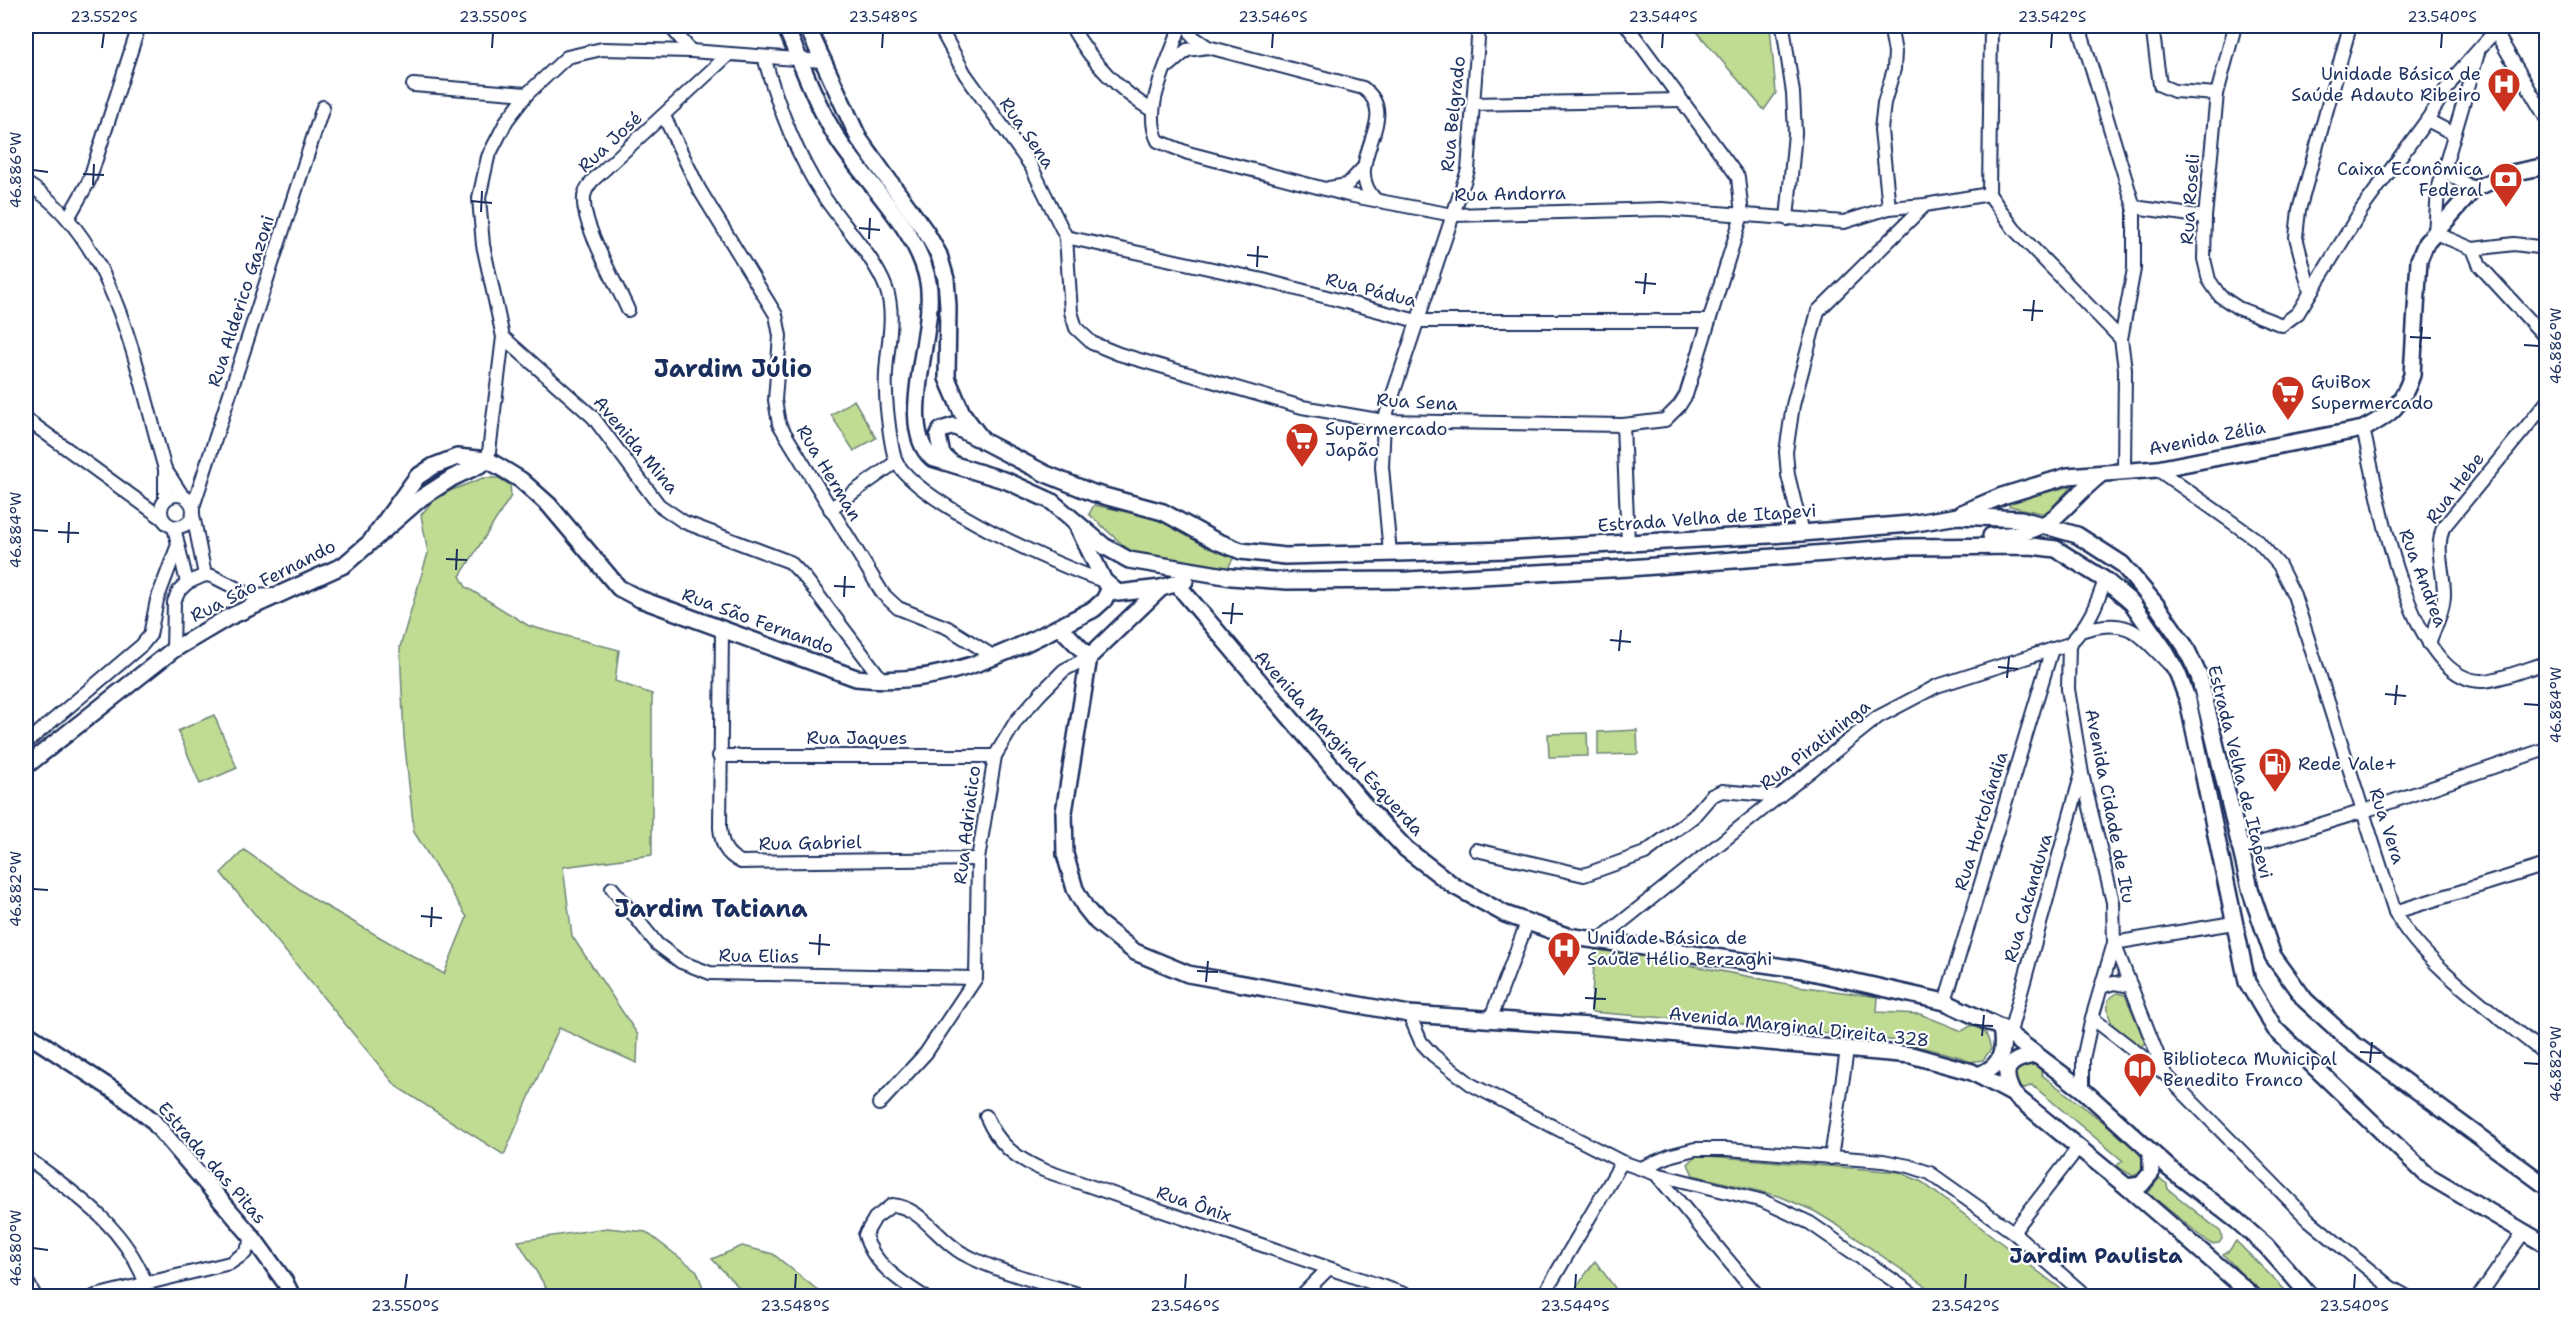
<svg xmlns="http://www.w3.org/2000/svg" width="2572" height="1322" viewBox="0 0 2572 1322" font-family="'Shantell Sans',sans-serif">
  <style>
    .green { fill: #c0db92; stroke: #6e8578; stroke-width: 1.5 }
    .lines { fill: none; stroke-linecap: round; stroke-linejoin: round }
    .minor-casing { stroke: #1b2f5e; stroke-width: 16 }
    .major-casing { stroke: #1b2f5e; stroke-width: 20 }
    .minor { stroke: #fff; stroke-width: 12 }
    .major { stroke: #fff; stroke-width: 15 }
    .ticks { fill: none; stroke: #1b2f5e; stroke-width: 2 }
    .labels { text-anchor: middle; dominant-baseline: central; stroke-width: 4.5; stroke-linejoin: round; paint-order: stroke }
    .poi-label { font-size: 18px; fill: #1b2f5e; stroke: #fff; text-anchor: start }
    .street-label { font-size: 18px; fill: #1b2f5e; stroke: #fff }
    .quarter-label { font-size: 21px; font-weight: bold; fill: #1b2f5e; stroke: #fff }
    .district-label { font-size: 24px; font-weight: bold; fill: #1b2f5e; stroke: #fff }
    .neatline { fill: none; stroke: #1b2f5e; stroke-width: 2 }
    .ticks-label { font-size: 15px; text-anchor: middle; fill: #1b2f5e }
  </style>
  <rect width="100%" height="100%" fill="#fff"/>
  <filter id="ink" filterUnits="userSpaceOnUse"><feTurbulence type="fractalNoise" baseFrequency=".0167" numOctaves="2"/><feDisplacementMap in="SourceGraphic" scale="12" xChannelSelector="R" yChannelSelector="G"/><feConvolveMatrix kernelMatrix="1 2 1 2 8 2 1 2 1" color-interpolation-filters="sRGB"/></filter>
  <g filter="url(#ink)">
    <g class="green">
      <path d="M 1692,26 L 1770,26 L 1776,93 L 1764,110 Z"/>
      <path d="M 854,400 L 876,438 L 854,451 L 831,415 Z"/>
      <path d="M 483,478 L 499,478 L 510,485 L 511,496 L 460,576 L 466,587 L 529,626 L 619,650 L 615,681 L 652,694 L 652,855 L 563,867 L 572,936 L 638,1035 L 637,1063 L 559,1028 L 504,1155 L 397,1087 L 221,873 L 244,850 L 317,901 L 444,974 L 467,917 L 414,832 L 404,737 L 400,647 L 428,553 L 421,515 L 437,496 Z"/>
      <path d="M 2072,486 L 2046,514 L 2009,506 L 2009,501 Z"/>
      <path d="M 1094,505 L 1151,517 L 1235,555 L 1228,568 L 1135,556 L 1089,514 Z"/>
      <path d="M 214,715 L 237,768 L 200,784 L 178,731 Z"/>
      <path d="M 1637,730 L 1638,754 L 1598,755 L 1598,732 Z"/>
      <path d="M 1587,733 L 1588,756 L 1549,757 L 1548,734 Z"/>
      <path d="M 1595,947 L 1798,986 L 1878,997 L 1877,1012 L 1920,1014 L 1962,1031 L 1972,1025 C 1987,1031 1987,1034 1991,1049 L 1983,1060 L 1968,1062 L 1960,1057 L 1898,1041 L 1754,1025 L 1591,1012 Z"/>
      <path d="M 2117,993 L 2125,995 L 2145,1042 L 2141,1048 C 2120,1038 2105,1023 2108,1000 Z"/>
      <path d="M 2032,1062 L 2040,1067 L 2042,1075 L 2132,1144 L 2143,1159 L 2141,1172 L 2133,1176 L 2116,1166 L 2123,1161 L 2032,1085 L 2023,1089 C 2015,1084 2013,1078 2016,1069 Z"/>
      <path d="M 1697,1155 L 1899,1172 L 1922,1182 L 2070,1296 L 1940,1296 L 1837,1225 L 1814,1211 L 1779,1196 L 1693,1175 L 1688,1164 Z"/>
      <path d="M 2159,1178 L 2167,1184 L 2168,1189 L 2221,1232 L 2222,1239 L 2219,1243 L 2211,1244 L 2157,1200 L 2152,1201 L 2146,1196 Z"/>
      <path d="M 607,1228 L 646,1232 L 697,1271 L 706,1296 L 551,1296 L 518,1241 Z"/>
      <path d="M 2236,1241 L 2291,1296 L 2262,1296 L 2223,1254 L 2229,1251 Z"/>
      <path d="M 742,1246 L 773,1254 L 825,1296 L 747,1296 L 712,1259 Z"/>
      <path d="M 1595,1261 L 1621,1296 L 1570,1296 Z"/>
    </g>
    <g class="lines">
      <defs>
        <g id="minor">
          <path d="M 670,26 L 691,51"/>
          <path d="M 939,26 L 965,74 L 1031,166 L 1066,237 L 1071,312 L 1076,328 L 1092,343 L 1119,354 L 1302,407 L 1384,421 L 1623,425 L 1665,420 L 1679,406 L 1686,395 L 1742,215 L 1738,177 L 1627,26"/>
          <path d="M 1071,26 C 1091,61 1118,90 1153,111"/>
          <path d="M 1180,26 C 1171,60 1141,106 1158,141 L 1188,153 L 1348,195 L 1453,215 L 1662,209 L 1844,222 L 1889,208 L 1925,205 L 1989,194"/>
          <path d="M 1188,26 L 1193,37 L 1208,47 L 1363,88 C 1405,119 1338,163 1376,200"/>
          <path d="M 1783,26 L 1793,93 L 1795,133 L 1787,219"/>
          <path d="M 1991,26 L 1989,194 L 2014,229 L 2121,339"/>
          <path d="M 2079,26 L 2134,207 L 2134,269 L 2121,339 L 2125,369 L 2124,472"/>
          <path d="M 2152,26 L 2160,85 L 2174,91 L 2217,94"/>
          <path d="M 2235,26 L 2217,94 L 2205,217 L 2204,259 L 2209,280 L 2220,296 L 2238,308 L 2282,325 L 2298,313 L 2362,209 L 2427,120 L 2455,76 L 2495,31"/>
          <path d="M 2495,31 L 2546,118"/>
          <path d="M 2478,53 L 2438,190 L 2435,233 L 2473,249 L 2480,266 L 2546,338"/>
          <path d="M 764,57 C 777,103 796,154 822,194 C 841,223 874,256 886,288 C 898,320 883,357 886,391 C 886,405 891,453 897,463 C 922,504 1056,566 1104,581"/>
          <path d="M 822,61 L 691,51 L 602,49 L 567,57 L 527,94 L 507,120 L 488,157 L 479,198 L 483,245 L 503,337 L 593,417 L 659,505 L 684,522 L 790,562 L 806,579 L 883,681"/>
          <path d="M 1170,65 L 1187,50 L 1208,47"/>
          <path d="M 413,85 L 527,94"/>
          <path d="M 1473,104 L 1681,100"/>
          <path d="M 664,116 L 699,189 L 776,315 L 780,336 L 775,400 L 779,424 L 883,594 L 898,608 L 948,628 L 996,658"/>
          <path d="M 2427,120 L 2454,134"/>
          <path d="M 2446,165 L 2452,176 L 2474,189"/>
          <path d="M 26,183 C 117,238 137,374 165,469"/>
          <path d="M 1329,188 L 1347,185 L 1363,168"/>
          <path d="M 2134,207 L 2205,217"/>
          <path d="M 1889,208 L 1881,130 L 1884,103 L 1894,69 L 1895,52 L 1890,26"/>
          <path d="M 68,218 L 89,181 L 139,26"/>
          <path d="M 1066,237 L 1263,280 L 1417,321 L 1709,321"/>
          <path d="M 2473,249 L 2514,244 L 2546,248"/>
          <path d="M 2310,292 L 2296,237 L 2299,210 L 2350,26"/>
          <path d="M 628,310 C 617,285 584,228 584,202 C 583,193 587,188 592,181 L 728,55"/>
          <path d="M 26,419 L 162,518"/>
          <path d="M 1623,425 L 1628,543"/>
          <path d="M 2363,429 C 2377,485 2406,679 2481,681 C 2494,682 2532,667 2546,663"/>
          <path d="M 488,460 L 503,337"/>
          <path d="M 2157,469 L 2257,540 L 2279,565 L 2294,595 L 2395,912 C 2420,962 2502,1018 2546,1055"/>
          <circle cx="177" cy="511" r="16"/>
          <path d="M 165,500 L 165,469 L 182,495"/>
          <path d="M 193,507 L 323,107"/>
          <path d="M 830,509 L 896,462"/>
          <path d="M 193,515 L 205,575"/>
          <path d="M 174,527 L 187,583"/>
          <path d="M 1802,533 L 1788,475 L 1786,452 L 1793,405 L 1818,311 L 1925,205"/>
          <path d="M 1390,553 L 1382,467 L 1384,421 L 1468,170 L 1479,26"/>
          <path d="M 722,629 L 720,828 C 722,845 725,854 741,862 L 978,859"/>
          <path d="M 2084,630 C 2130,617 2138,633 2169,664"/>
          <path d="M 2069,644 L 2068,689 L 2082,774 L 2113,902 L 2114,943 L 2165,1074 L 2309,1220 L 2390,1287 L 2406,1296"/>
          <path d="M 2429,644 C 2434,628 2444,611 2444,594 C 2444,570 2435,550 2443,528 L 2546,403"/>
          <path d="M 173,650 L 174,602 L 179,591 L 187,583 L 205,575 L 212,576 L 250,595 L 274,594"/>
          <path d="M 26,743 L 142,645 L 150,635 L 157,600 L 177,547"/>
          <path d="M 719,756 L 995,756"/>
          <path d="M 2240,849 L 2364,811 L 2546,749"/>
          <path d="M 1476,850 L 1584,875 L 1645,853 L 1693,817 L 1711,796 L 1722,791 L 1779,796"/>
          <path d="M 612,888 L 657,944 L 681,962 L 710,973 L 976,978"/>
          <path d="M 2395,912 L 2546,865"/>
          <path d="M 1598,941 L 1878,717 L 1937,686 L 2069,644 C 2088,626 2097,604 2105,580"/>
          <path d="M 2114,943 L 2233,923"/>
          <path d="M 2101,987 L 2114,983 L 2131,986"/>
          <path d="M 1945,1002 L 2052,649"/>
          <path d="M 1409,1014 L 1421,1042 L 1433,1055 L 1472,1085 L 1622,1162 L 1656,1174 L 1763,1201 L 1810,1223 L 1916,1296"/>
          <path d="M 2092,1018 L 2165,1074"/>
          <path d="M 1490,1020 L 1527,923"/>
          <path d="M 2010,1032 L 2081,776"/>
          <path d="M 2083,1090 L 2083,1059 L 2092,1018 L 2114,943"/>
          <path d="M 879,1104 L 926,1053 L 976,978 L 978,859 L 995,756 L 1016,721 L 1041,693 L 1064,670 L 1089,657"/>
          <path d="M 986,1116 C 998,1144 1015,1158 1043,1170 L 1410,1296"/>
          <path d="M 26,1157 C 74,1193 124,1225 146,1284"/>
          <path d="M 1831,1158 L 1847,1050"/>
          <path d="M 1641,1168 L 1672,1155 L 1695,1149 L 1727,1149 L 1883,1161 L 1909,1166 L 1930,1173 L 2013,1232 L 2086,1296"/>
          <path d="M 1656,1174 L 1758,1296"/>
          <path d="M 2013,1232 L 2078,1148"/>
          <path d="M 26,1280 L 35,1296"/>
          <path d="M 95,1296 L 230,1263 L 245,1253 L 253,1238"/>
          <path d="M 923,1296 C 900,1281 872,1263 865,1235 L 875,1218 L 892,1205 C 921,1207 937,1239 962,1253 C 999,1273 1044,1283 1084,1296"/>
          <path d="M 1301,1296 L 1328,1269"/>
          <path d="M 1543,1296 L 1622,1162"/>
          <path d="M 2479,1296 L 2523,1233"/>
        </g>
        <g id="major">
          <path d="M 785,26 C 802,64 816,105 839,141 C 868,185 919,231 928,282 C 937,330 895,426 932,458 L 1007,481 L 1051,501 L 1104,546 L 1129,560 L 1231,577 L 1287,581 L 1408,580 L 1629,568 L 1905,547 L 2031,546 L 2056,549 L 2105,580 L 2132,603 L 2164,649 L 2178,674 L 2188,701 L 2247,982 L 2275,1029 L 2427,1175 L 2546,1245"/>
          <path d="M 807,26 L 859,139 L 926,232 L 939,255 L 946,279 L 948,306 L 947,378 L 962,413 L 983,441 L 1046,474 L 1093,493 L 1163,512 L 1214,540 L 1241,551 L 1285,556 L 1509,550 L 1802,533 L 1910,524 L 1958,516 L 2021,519 L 2077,535 L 2122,564 L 2157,606 L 2185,646 L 2199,676 L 2251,892 L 2273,956 L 2305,1000 L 2351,1042 L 2546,1186"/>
          <path d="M 953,464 L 942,455 L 938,436 L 941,430 L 954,426 L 977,438"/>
          <path d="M 1962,513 L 2002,496 L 2068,476 L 2157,469 L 2363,429 C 2391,415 2402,405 2412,375 L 2419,260 L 2426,243 L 2474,189 L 2507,174 L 2546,166"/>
          <path d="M 1077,525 L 1104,581 L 1118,593 L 1161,588 L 1185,581"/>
          <path d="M 1991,536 C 2056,535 2058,508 2101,474"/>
          <path d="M 373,538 L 417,477 L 434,466 L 457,457 L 488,460 L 521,480 L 549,505 L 619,588 L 640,599 L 856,678 C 946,689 1017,648 1094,609 L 1104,600 L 1110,588"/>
          <path d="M 1176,583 L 1367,808 L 1406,849 L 1454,886 L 1505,914 L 1567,936 L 1798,969 L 1945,1002 L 2001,1028 L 2083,1090 L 2170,1169 L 2236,1220 L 2266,1246 L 2310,1296"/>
          <path d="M 1060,627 L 1089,657"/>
          <path d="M 1089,657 L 1064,812 L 1065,854 L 1075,889 L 1085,907 L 1097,922 L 1135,952 L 1188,974 L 1409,1014 L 1590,1026 L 1911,1055 L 1972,1072 L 2013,1094 L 2127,1187 L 2253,1296"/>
          <path d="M 1089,657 L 1161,588"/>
          <path d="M 26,766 L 173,650 L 227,618 L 344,565 L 421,498 L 452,478 L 488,461"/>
          <path d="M 26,1033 L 118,1093 L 152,1120 L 253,1238 L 285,1282 L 292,1296"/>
          <path d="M 1978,1075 C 2002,1067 2005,1051 2001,1028"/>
          <path d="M 2013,1094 C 2000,1068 2008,1060 2035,1055"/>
          <path d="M 2127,1187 L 2141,1185 L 2151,1173 L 2151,1152"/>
        </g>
      </defs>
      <use href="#minor" class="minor-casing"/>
      <use href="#major" class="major-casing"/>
      <use href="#minor" class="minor"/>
      <use href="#major" class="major"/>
    </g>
  </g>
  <path class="ticks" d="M 102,48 L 104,33M 492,48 L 493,33M 882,48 L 883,33M 1272,48 L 1273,33M 1662,48 L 1663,33M 2051,48 L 2052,33M 2441,48 L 2442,33M 33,170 L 48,172M 83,174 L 104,175M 93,185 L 94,164M 471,201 L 492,203M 481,212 L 482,191M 859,228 L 880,230M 869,239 L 870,218M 1247,255 L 1268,257M 1257,267 L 1258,246M 1635,282 L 1656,284M 1644,294 L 1646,273M 2023,310 L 2043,311M 2032,321 L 2034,300M 2410,337 L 2431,338M 2524,345 L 2539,346M 2420,348 L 2422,327M 33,530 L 48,531M 58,532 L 79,533M 68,543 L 69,522M 446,559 L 467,560M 456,570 L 457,549M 834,586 L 855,587M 844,597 L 845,576M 1222,613 L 1243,614M 1231,624 L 1233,603M 1610,640 L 1631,642M 1619,651 L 1621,630M 1998,667 L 2018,669M 2007,678 L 2009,657M 2385,694 L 2406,696M 2524,704 L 2539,705M 2395,705 L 2397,685M 33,889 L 48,890M 421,916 L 442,918M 431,927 L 432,907M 809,943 L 830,945M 819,955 L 820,934M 1197,971 L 1218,972M 1206,982 L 1208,961M 1585,998 L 1606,999M 1594,1009 L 1596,988M 1973,1025 L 1993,1026M 1982,1036 L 1984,1015M 2360,1052 L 2381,1053M 2370,1063 L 2372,1042M 2524,1063 L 2539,1064M 33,1248 L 48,1250M 405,1289 L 407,1274M 795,1289 L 796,1274M 1185,1289 L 1186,1274M 1575,1289 L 1576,1274M 1965,1289 L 1966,1274M 2354,1289 L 2355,1274"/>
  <defs>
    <symbol id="hospital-pin" viewBox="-11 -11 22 30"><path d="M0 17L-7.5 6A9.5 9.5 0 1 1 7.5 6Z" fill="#c8321e" stroke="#fff"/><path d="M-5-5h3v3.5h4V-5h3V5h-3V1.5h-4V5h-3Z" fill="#fff"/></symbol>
    <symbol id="bank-pin" viewBox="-11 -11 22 30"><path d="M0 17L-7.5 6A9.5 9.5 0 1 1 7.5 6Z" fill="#c8321e" stroke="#fff"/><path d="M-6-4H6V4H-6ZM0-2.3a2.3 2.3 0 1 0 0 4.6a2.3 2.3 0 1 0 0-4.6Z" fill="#fff"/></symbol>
    <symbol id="supermarket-pin" viewBox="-11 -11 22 30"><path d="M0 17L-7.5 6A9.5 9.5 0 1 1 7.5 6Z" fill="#c8321e" stroke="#fff"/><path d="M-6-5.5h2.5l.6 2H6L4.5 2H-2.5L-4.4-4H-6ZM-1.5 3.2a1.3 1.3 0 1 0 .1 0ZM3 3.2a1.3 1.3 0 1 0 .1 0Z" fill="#fff"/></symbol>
    <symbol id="fuel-pin" viewBox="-11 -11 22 30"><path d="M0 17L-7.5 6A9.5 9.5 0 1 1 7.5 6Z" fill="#c8321e" stroke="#fff"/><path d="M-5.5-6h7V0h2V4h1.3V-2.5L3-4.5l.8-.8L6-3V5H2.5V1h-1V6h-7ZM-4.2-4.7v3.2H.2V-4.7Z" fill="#fff"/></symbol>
    <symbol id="library-pin" viewBox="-11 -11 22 30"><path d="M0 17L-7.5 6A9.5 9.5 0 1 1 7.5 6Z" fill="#c8321e" stroke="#fff"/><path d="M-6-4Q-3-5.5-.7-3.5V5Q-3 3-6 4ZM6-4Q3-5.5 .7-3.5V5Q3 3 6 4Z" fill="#fff"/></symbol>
  </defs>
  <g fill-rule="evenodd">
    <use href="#hospital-pin" x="2485" y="65" width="38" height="52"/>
    <use href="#bank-pin" x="2487" y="160" width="38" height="52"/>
    <use href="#supermarket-pin" x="2269" y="373" width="38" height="52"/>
    <use href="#supermarket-pin" x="1283" y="420" width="38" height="52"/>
    <use href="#fuel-pin" x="2256" y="745" width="38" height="52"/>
    <use href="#hospital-pin" x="1545" y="929" width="38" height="52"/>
    <use href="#library-pin" x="2121" y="1050" width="38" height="52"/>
  </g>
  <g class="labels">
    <g class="poi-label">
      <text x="2481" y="74" text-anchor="end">Unidade Básica de<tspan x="2481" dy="21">Saúde Adauto Ribeiro</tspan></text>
      <text x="2483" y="169" text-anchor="end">Caixa Econômica<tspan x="2483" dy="21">Federal</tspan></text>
      <text x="2311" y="382">GuiBox<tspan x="2311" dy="21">Supermercado</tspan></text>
      <text x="1325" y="429">Supermercado<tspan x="1325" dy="21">Japão</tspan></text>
      <text x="2298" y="764">Rede Vale+</text>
      <text x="1587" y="938">Unidade Básica de<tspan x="1587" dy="21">Saúde Hélio Berzaghi</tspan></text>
      <text x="2163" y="1059">Biblioteca Municipal<tspan x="2163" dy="21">Benedito Franco</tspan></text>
    </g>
    <g class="street-label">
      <text transform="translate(1453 114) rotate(-84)">Rua Belgrado</text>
      <text transform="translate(1027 133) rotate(55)">Rua Sena</text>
      <text transform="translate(610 142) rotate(-43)">Rua José</text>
      <text transform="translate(1510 194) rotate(-1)">Rua Andorra</text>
      <text transform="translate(2190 199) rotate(-86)">Rua Roseli</text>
      <text transform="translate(1371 290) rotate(14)">Rua Pádua</text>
      <text transform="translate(241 301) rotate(-72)">Rua Alderico Gazoni</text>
      <text transform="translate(1417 402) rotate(3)">Rua Sena</text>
      <text transform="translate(2207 438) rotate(-11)">Avenida Zélia</text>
      <text transform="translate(636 445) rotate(50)">Avenida Mina</text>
      <text transform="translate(829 473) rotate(59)">Rua Herman</text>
      <text transform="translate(2455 488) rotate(-53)">Rua Hebe</text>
      <text transform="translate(1707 518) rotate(-4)">Estrada Velha de Itapevi</text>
      <text transform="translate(2423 578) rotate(69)">Rua Andrea</text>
      <text transform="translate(263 581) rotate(-27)">Rua São Fernando</text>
      <text transform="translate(758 621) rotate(20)">Rua São Fernando</text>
      <text x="857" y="738">Rua Jaques</text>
      <text transform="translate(1339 743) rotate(48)">Avenida Marginal Esquerda</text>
      <text transform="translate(1815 745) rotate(-38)">Rua Piratininga</text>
      <text transform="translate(2240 772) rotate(76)">Estrada Velha de Itapevi</text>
      <text transform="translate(2110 806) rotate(79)">Avenida Cidade de Itu</text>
      <text transform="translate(1981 821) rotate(-73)">Rua Hortolândia</text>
      <text transform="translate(967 825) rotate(-83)">Rua Adriatico</text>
      <text transform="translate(2387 826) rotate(72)">Rua Vera</text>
      <text transform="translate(810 843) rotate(-1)">Rua Gabriel</text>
      <text transform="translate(2028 898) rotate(-74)">Rua Catanduva</text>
      <text transform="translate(759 956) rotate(1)">Rua Elias</text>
      <text transform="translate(1799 1027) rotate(6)">Avenida Marginal Direita 328</text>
      <text transform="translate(212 1163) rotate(49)">Estrada das Pitas</text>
      <text transform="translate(1194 1204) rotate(19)">Rua Ônix</text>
    </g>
    <g class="quarter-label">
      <text x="2096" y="1256">Jardim Paulista</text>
    </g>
    <g class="district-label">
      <text x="733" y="369">Jardim Júlio</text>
      <text x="711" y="909">Jardim Tatiana</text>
    </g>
  </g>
  <rect width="2572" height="1322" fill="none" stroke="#fff" stroke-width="66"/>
  <rect x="33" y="33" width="2506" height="1256" class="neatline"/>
  <g class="ticks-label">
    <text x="104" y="22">23.552°S</text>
    <text x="493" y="22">23.550°S</text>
    <text x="883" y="22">23.548°S</text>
    <text x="1273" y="22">23.546°S</text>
    <text x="1663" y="22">23.544°S</text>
    <text x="2052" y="22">23.542°S</text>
    <text x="2442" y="22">23.540°S</text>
    <text transform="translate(16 170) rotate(-90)" y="5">46.886°W</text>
    <text transform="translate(2556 346) rotate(-90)" y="5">46.886°W</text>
    <text transform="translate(16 530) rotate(-90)" y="5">46.884°W</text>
    <text transform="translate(2556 705) rotate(-90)" y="5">46.884°W</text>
    <text transform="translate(16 889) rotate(-90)" y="5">46.882°W</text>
    <text transform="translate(2556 1064) rotate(-90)" y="5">46.882°W</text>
    <text transform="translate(16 1248) rotate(-90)" y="5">46.880°W</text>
    <text x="405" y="1311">23.550°S</text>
    <text x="795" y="1311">23.548°S</text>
    <text x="1185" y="1311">23.546°S</text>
    <text x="1575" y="1311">23.544°S</text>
    <text x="1965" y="1311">23.542°S</text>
    <text x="2354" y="1311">23.540°S</text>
  </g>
</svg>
